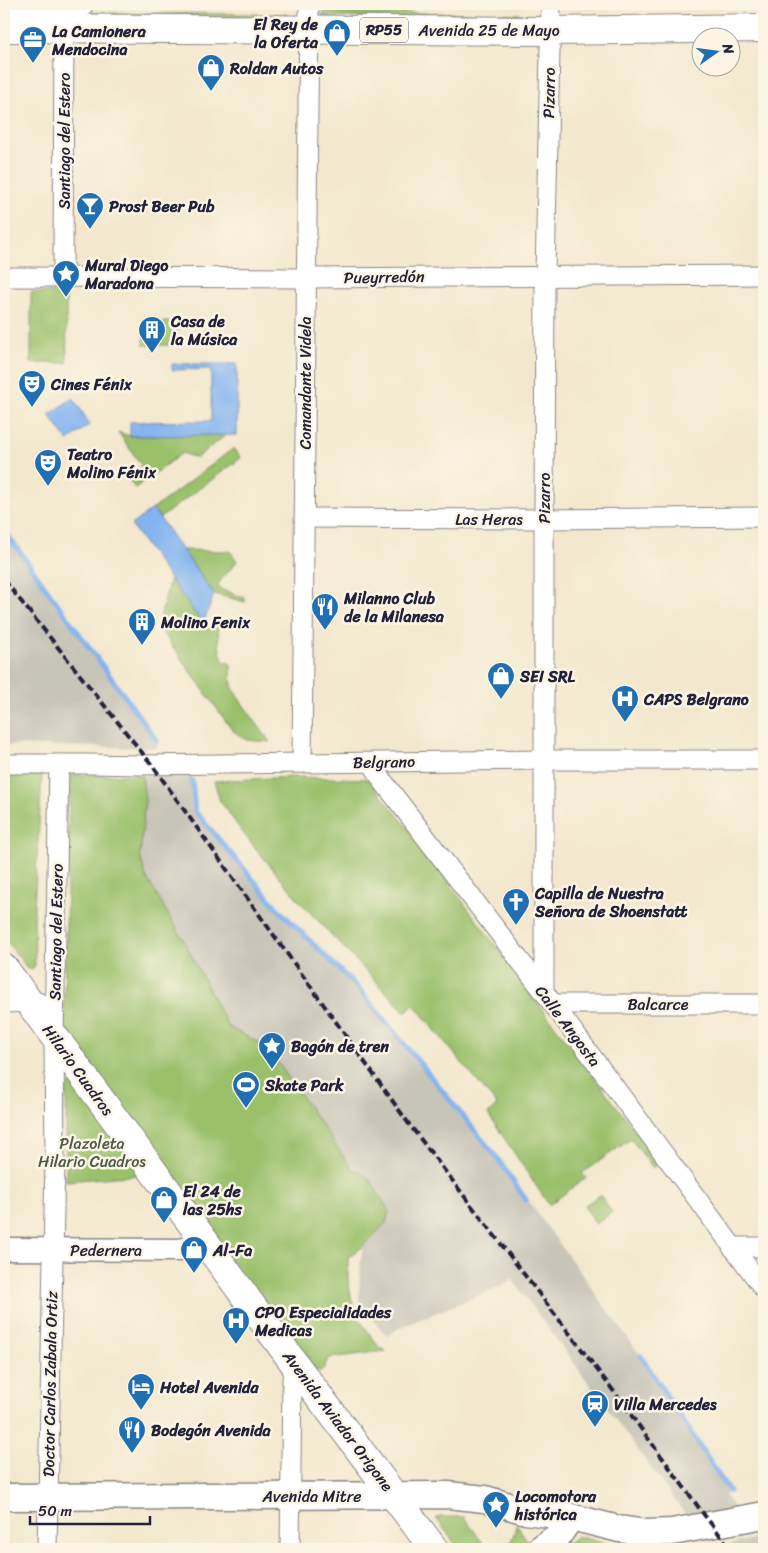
<svg xmlns="http://www.w3.org/2000/svg" width="768" height="1553" viewBox="0 0 768 1553" font-family="Sriracha,sans-serif">
  <style>
    .industrial { fill: #c7c4b8 }
    .green { fill: #9ac06b; stroke: #5e7153 }
    .water { fill: #84b4f0; stroke: #536b96 }
    .lines { fill: none; stroke-linecap: round; stroke-linejoin: round }
    .stream { stroke: #84b4f0; stroke-width: 5 }
    .minor-casing { stroke: #8a8584; stroke-width: 21 }
    .tertiary-casing { stroke: #8a8584; stroke-width: 25 }
    .secondary-casing { stroke: #8a8584; stroke-width: 29 }
    .primary-casing { stroke: #8a8584; stroke-width: 30 }
    .minor { stroke: #fff; stroke-width: 19 }
    .tertiary { stroke: #fff; stroke-width: 22 }
    .secondary { stroke: #fff; stroke-width: 26 }
    .primary { stroke: #fff; stroke-width: 28 }
    .rail { stroke: #22223b; stroke-width: 4; stroke-dasharray: 8 4; stroke-linecap: butt }
    .labels { text-anchor: middle; dominant-baseline: central; stroke-width: 5; stroke-linejoin: round; paint-order: stroke }
    .shield { fill: #fcf5e5; stroke: #63616e; stroke-width: 1 }
    .shield-label { font-size: 15px; font-weight: bold; fill: #22223b }
    .poi-label { font-size: 16px; font-weight: bold; fill: #22223b; stroke: #fcf5e5; text-anchor: start }
    .street-label { font-size: 16px; fill: #22223b; stroke: #fcf5e5 }
    .park-label { font-size: 16px; fill: #4c594c; stroke: #fcf5e5 }
  </style>
  <rect width="100%" height="100%" fill="#fcf5e5"/>
  <filter id="ink" filterUnits="userSpaceOnUse"><feTurbulence type="fractalNoise" baseFrequency=".02" numOctaves="2"/><feDisplacementMap in="SourceGraphic" scale="10" xChannelSelector="R" yChannelSelector="G"/><feConvolveMatrix kernelMatrix="1 2 1 2 8 2 1 2 1" color-interpolation-filters="sRGB"/></filter>
  <filter id="wash" filterUnits="userSpaceOnUse"><feTurbulence type="fractalNoise" baseFrequency=".0096" numOctaves="4" result="noise"/><feDisplacementMap in="SourceGraphic" scale="20" xChannelSelector="R" yChannelSelector="G"/><feGaussianBlur stdDeviation="1.12" result="paint"/><feColorMatrix in="noise" values="0 0 0 0 0 0 0 0 0 0 0 0 0 0 0 0 0 1.4 0 .05"/><feComposite in="paint" operator="in"/></filter>
  <g filter="url(#wash)">
    <rect width="100%" height="100%" fill="#f3e8ce"/>
    <g class="industrial">
      <path d="M 4,530 L 157,741 L 157,748 L 4,745 Z"/>
      <path d="M 142,775 L 189,776 L 192,780 L 196,811 L 279,910 L 359,989 L 495,1155 L 641,1356 L 716,1468 L 729,1491 L 725,1495 L 736,1511 L 688,1518 L 512,1279 L 501,1286 L 399,1328 L 387,1336 L 359,1304 L 359,1289 L 362,1247 L 389,1211 L 378,1191 L 359,1171 L 353,1170 L 267,1048 L 228,1027 L 184,941 L 146,877 L 141,863 L 141,839 L 145,800 Z"/>
      <path d="M 764,1536 L 764,1549 L 710,1549 Z"/>
    </g>
    <g class="green">
      <path d="M 323,12 L 522,14 L 522,18 L 323,17 Z"/>
      <path d="M 88,13 L 287,14 L 287,19 L 88,18 Z"/>
      <path d="M 31,292 L 66,293 L 67,363 L 31,363 Z"/>
      <rect x="144" y="322" width="33" height="23"/>
      <path d="M 118,432 L 130,436 L 226,435 L 196,458 L 182,453 L 135,488 L 127,477 L 142,466 Z"/>
      <path d="M 234,448 L 241,458 L 160,518 L 153,509 Z"/>
      <path d="M 182,550 L 230,551 L 237,561 L 218,584 L 220,589 L 245,598 L 245,602 L 214,594 Z"/>
      <path d="M 170,579 L 203,624 L 206,627 L 218,627 L 219,646 L 223,661 L 231,664 L 232,686 L 237,696 L 270,742 L 246,740 L 232,730 L 158,626 Z"/>
      <path d="M 4,774 L 42,775 L 34,908 L 35,965 L 32,970 L 27,968 L 4,938 Z"/>
      <path d="M 70,775 L 142,775 L 145,800 L 140,856 L 146,877 L 184,941 L 228,1027 L 267,1047 L 353,1170 L 359,1171 L 369,1178 L 389,1211 L 386,1223 L 362,1247 L 348,1257 L 348,1279 L 351,1297 L 357,1316 L 379,1347 L 386,1351 L 329,1358 L 322,1371 L 308,1370 L 63,1038 Z"/>
      <path d="M 292,777 L 368,779 L 404,823 L 508,962 L 523,984 L 660,1163 L 653,1168 L 631,1139 L 582,1173 L 586,1178 L 549,1205 L 488,1114 L 497,1105 L 414,1005 L 405,1012 L 302,904 L 243,833 L 220,801 L 214,781 Z"/>
      <path d="M 70,1084 L 77,1084 L 140,1175 L 66,1181 L 66,1088 Z"/>
      <path d="M 600,1195 L 612,1212 L 596,1224 L 584,1206 Z"/>
      <path d="M 441,1517 L 464,1517 L 487,1549 L 459,1549 L 436,1518 Z"/>
      <path d="M 517,1525 L 532,1548 L 531,1549 L 516,1549 L 511,1541 Z"/>
      <path d="M 577,1536 L 615,1546 L 617,1549 L 559,1549 Z"/>
    </g>
    <g class="water">
      <path d="M 172,364 L 237,364 L 237,435 L 130,436 L 130,422 L 211,421 L 211,369 L 172,370 Z"/>
      <path d="M 73,398 L 90,424 L 68,441 L 49,415 Z"/>
      <path d="M 153,509 L 214,594 L 203,624 L 131,525 Z"/>
    </g>
    <g class="lines">
      <g class="stream">
        <path d="M 4,530 L 157,741"/>
        <path d="M 192,780 L 195,811 L 279,910 L 359,989 L 495,1155 L 526,1200"/>
        <path d="M 641,1356 L 729,1491"/>
        <path d="M 756,1540 L 764,1541"/>
      </g>
    </g>
  </g>
  <g filter="url(#ink)">
    <g class="lines">
      <defs>
        <g id="minor">
          <path d="M 4,277 L 306,278 L 764,275"/>
          <path d="M 63,277 L 64,17"/>
          <path d="M 304,518 L 544,519 L 764,517"/>
          <path d="M 302,763 L 309,4"/>
          <path d="M 372,763 L 382,780 L 544,992 L 764,1289"/>
          <path d="M 4,764 L 91,764 L 138,765 L 544,760 L 764,760"/>
          <path d="M 544,992 L 544,519 L 545,276 L 551,4"/>
          <path d="M 4,1003 L 38,1002"/>
          <path d="M 553,1004 L 764,1004"/>
          <path d="M 732,1247 L 764,1247"/>
          <path d="M 47,1549 L 55,1161 L 54,1037 L 59,764"/>
          <path d="M 290,1549 L 292,1379 L 294,1363"/>
        </g>
        <path id="tertiary" d="M 4,1249 L 179,1250 L 207,1244"/>
        <g id="secondary">
          <path d="M 4,1497 L 448,1495 L 485,1499 L 526,1511 L 571,1517 L 619,1529 L 647,1533 L 672,1532 L 764,1515"/>
          <path d="M 540,1549 L 558,1536 L 571,1517"/>
        </g>
        <g id="primary">
          <path d="M 4,4 L 79,4"/>
          <path d="M 4,28 L 551,31 L 764,28"/>
          <path d="M 4,968 L 294,1363 L 434,1549"/>
        </g>
      </defs>
      <use href="#minor" class="minor-casing"/>
      <use href="#tertiary" class="tertiary-casing"/>
      <use href="#secondary" class="secondary-casing"/>
      <use href="#primary" class="primary-casing"/>
      <use href="#minor" class="minor"/>
      <use href="#tertiary" class="tertiary"/>
      <use href="#secondary" class="secondary"/>
      <use href="#primary" class="primary"/>
      <path class="rail" d="M 4,580 L 152,765 L 409,1124 L 612,1389 L 705,1516 L 731,1549"/>
    </g>
  </g>
  <defs>
    <symbol id="shop-pin" viewBox="-11 -11 22 30"><path d="M0 17L-7.5 6A9.5 9.5 0 1 1 7.5 6Z" fill="#1f6fb2" stroke="#fcf5e5"/><path d="M-5-2.5h2.3a2.7 3.5 0 0 1 5.4 0H5L5.5 6h-11ZM-1.5-2.5h3a1.5 2.3 0 0 0-3 0Z" fill="#fff"/></symbol>
    <symbol id="office-pin" viewBox="-11 -11 22 30"><path d="M0 17L-7.5 6A9.5 9.5 0 1 1 7.5 6Z" fill="#1f6fb2" stroke="#fcf5e5"/><path d="M-6-3h4V-5.5h4V-3h4V5H-6ZM-1-4.5V-3h2v-1.5ZM-6 0V1H6V0Z" fill="#fff"/></symbol>
    <symbol id="bar-pin" viewBox="-11 -11 22 30"><path d="M0 17L-7.5 6A9.5 9.5 0 1 1 7.5 6Z" fill="#1f6fb2" stroke="#fcf5e5"/><path d="M-6-5H6L.8 .8V4.5H3.5V6h-7V4.5H-.8V.8Z" fill="#fff"/></symbol>
    <symbol id="sight-pin" viewBox="-11 -11 22 30"><path d="M0 17L-7.5 6A9.5 9.5 0 1 1 7.5 6Z" fill="#1f6fb2" stroke="#fcf5e5"/><path d="M0-6L1.8-2.2L6-1.7L2.9 1.2L3.7 5.4L0 3.3L-3.7 5.4L-2.9 1.2L-6-1.7L-1.8-2.2Z" fill="#fff"/></symbol>
    <symbol id="building-pin" viewBox="-11 -11 22 30"><path d="M0 17L-7.5 6A9.5 9.5 0 1 1 7.5 6Z" fill="#1f6fb2" stroke="#fcf5e5"/><path d="M-4-6H4V6H1V3H-1V6H-4ZM-2.5-4.3h1.7v1.8h-1.7ZM.8-4.3h1.7v1.8H.8ZM-2.5-1h1.7V.8h-1.7ZM.8-1h1.7V.8H.8Z" fill="#fff"/></symbol>
    <symbol id="theatre-pin" viewBox="-11 -11 22 30"><path d="M0 17L-7.5 6A9.5 9.5 0 1 1 7.5 6Z" fill="#1f6fb2" stroke="#fcf5e5"/><path d="M-5-5.5Q0-4 5-5.5V0Q5 5 0 6Q-5 5-5 0ZM-3.3-2.5H-1v1.5H-3.3ZM1-2.5H3.3v1.5H1ZM-2.8 1Q0 5.5 2.8 1Z" fill="#fff"/></symbol>
    <symbol id="restaurant-pin" viewBox="-11 -11 22 30"><path d="M0 17L-7.5 6A9.5 9.5 0 1 1 7.5 6Z" fill="#1f6fb2" stroke="#fcf5e5"/><path d="M-5-6h1v4h1v-4h1v4h1v-4h1v5L-1.5 .5V6h-2V.5L-5-1ZM5-6V6H3V1.5H1.5Q1.5-4 5-6Z" fill="#fff"/></symbol>
    <symbol id="hospital-pin" viewBox="-11 -11 22 30"><path d="M0 17L-7.5 6A9.5 9.5 0 1 1 7.5 6Z" fill="#1f6fb2" stroke="#fcf5e5"/><path d="M-5-5h3v3.5h4V-5h3V5h-3V1.5h-4V5h-3Z" fill="#fff"/></symbol>
    <symbol id="church-pin" viewBox="-11 -11 22 30"><path d="M0 17L-7.5 6A9.5 9.5 0 1 1 7.5 6Z" fill="#1f6fb2" stroke="#fcf5e5"/><path d="M-1.2-6h2.4v3.5h3.3v2.4h-3.3V6h-2.4V-.1h-3.3v-2.4h3.3Z" fill="#fff"/></symbol>
    <symbol id="stadium-pin" viewBox="-11 -11 22 30"><path d="M0 17L-7.5 6A9.5 9.5 0 1 1 7.5 6Z" fill="#1f6fb2" stroke="#fcf5e5"/><path d="M0-5a6.5 5 0 1 0 0 10a6.5 5 0 1 0 0-10ZM-3.5-1.8h7v3.6h-7Z" fill="#fff"/></symbol>
    <symbol id="hotel-pin" viewBox="-11 -11 22 30"><path d="M0 17L-7.5 6A9.5 9.5 0 1 1 7.5 6Z" fill="#1f6fb2" stroke="#fcf5e5"/><path d="M-6-4.5h1.5V1H6V5H4.5V3h-9V5H-6ZM-4 0a1.8 1.8 0 1 1 3.6 0ZM.5 0V-2.5h3Q6-2.5 6 0Z" fill="#fff"/></symbol>
    <symbol id="station-pin" viewBox="-11 -11 22 30"><path d="M0 17L-7.5 6A9.5 9.5 0 1 1 7.5 6Z" fill="#1f6fb2" stroke="#fcf5e5"/><path d="M-3-6H3Q5-6 5-4V2Q5 4 3 4L4.5 6H3L1.5 4h-3L-3 6H-4.5L-3 4Q-5 4-5 2V-4Q-5-6-3-6ZM-3.5-4v3h7v-3ZM-3.5 1v1.5H-2V1ZM2 1v1.5H3.5V1Z" fill="#fff"/></symbol>
  </defs>
  <g fill-rule="evenodd">
    <use href="#shop-pin" x="321" y="17" width="32" height="43"/>
    <use href="#office-pin" x="17" y="24" width="32" height="43"/>
    <use href="#shop-pin" x="195" y="52" width="32" height="43"/>
    <use href="#bar-pin" x="74" y="190" width="32" height="43"/>
    <use href="#sight-pin" x="50" y="258" width="32" height="43"/>
    <use href="#building-pin" x="136" y="314" width="32" height="43"/>
    <use href="#theatre-pin" x="16" y="368" width="32" height="43"/>
    <use href="#theatre-pin" x="32" y="447" width="32" height="43"/>
    <use href="#restaurant-pin" x="309" y="591" width="32" height="43"/>
    <use href="#building-pin" x="126" y="606" width="32" height="43"/>
    <use href="#shop-pin" x="485" y="660" width="32" height="43"/>
    <use href="#hospital-pin" x="609" y="683" width="32" height="43"/>
    <use href="#church-pin" x="500" y="886" width="32" height="43"/>
    <use href="#sight-pin" x="256" y="1030" width="32" height="43"/>
    <use href="#stadium-pin" x="230" y="1069" width="32" height="43"/>
    <use href="#shop-pin" x="148" y="1184" width="32" height="43"/>
    <use href="#shop-pin" x="178" y="1234" width="32" height="43"/>
    <use href="#hospital-pin" x="220" y="1305" width="32" height="43"/>
    <use href="#hotel-pin" x="125" y="1371" width="32" height="43"/>
    <use href="#station-pin" x="579" y="1388" width="32" height="43"/>
    <use href="#restaurant-pin" x="116" y="1414" width="32" height="43"/>
    <use href="#sight-pin" x="480" y="1489" width="32" height="43"/>
  </g>
  <g class="labels">
    <rect class="shield" x="360" y="17.5" width="48" height="25" rx="4"/>
    <g class="shield-label">
      <text x="384" y="30">RP55</text>
    </g>
    <g class="poi-label">
      <text x="318" y="24" text-anchor="end">El Rey de<tspan x="318" dy="18">la Oferta</tspan></text>
      <text x="52" y="31">La Camionera<tspan x="52" dy="18">Mendocina</tspan></text>
      <text x="230" y="68">Roldan Autos</text>
      <text x="109" y="206">Prost Beer Pub</text>
      <text x="85" y="265">Mural Diego<tspan x="85" dy="18">Maradona</tspan></text>
      <text x="171" y="321">Casa de<tspan x="171" dy="18">la Música</tspan></text>
      <text x="51" y="384">Cines Fénix</text>
      <text x="67" y="454">Teatro<tspan x="67" dy="18">Molino Fénix</tspan></text>
      <text x="344" y="598">Milanno Club<tspan x="344" dy="18">de la Milanesa</tspan></text>
      <text x="161" y="622">Molino Fenix</text>
      <text x="520" y="676">SEI SRL</text>
      <text x="644" y="699">CAPS Belgrano</text>
      <text x="535" y="893">Capilla de Nuestra<tspan x="535" dy="18">Señora de Shoenstatt</tspan></text>
      <text x="291" y="1046">Bagón de tren</text>
      <text x="265" y="1085">Skate Park</text>
      <text x="183" y="1191">El 24 de<tspan x="183" dy="18">las 25hs</tspan></text>
      <text x="213" y="1250">Al-Fa</text>
      <text x="255" y="1312">CPO Especialidades<tspan x="255" dy="18">Medicas</tspan></text>
      <text x="160" y="1387">Hotel Avenida</text>
      <text x="614" y="1404">Villa Mercedes</text>
      <text x="151" y="1430">Bodegón Avenida</text>
      <text x="515" y="1496">Locomotora<tspan x="515" dy="18">histórica</tspan></text>
    </g>
    <g class="street-label">
      <text x="489" y="30">Avenida 25 de Mayo</text>
      <text transform="translate(549 93) rotate(-89)">Pizarro</text>
      <text transform="translate(64 141) rotate(-90)">Santiago del Estero</text>
      <text transform="translate(384 277) rotate(-1)">Pueyrredón</text>
      <text transform="translate(305 383) rotate(-90)">Comandante Videla</text>
      <text transform="translate(544 498) rotate(-90)">Pizarro</text>
      <text x="489" y="519">Las Heras</text>
      <text transform="translate(384 762) rotate(-1)">Belgrano</text>
      <text transform="translate(56 932) rotate(-89)">Santiago del Estero</text>
      <text x="658" y="1004">Balcarce</text>
      <text transform="translate(568 1026) rotate(53)">Calle Angosta</text>
      <text transform="translate(78 1070) rotate(54)">Hilario Cuadros</text>
      <text x="106" y="1250">Pedernera</text>
      <text transform="translate(50 1384) rotate(-89)">Doctor Carlos Zabala Ortiz</text>
      <text transform="translate(338 1421) rotate(53)">Avenida Aviador Origone</text>
      <text x="312" y="1496">Avenida Mitre</text>
    </g>
    <g class="park-label">
      <text x="92" y="1143">Plazoleta<tspan x="92" dy="18">Hilario Cuadros</tspan></text>
    </g>
  </g>
  <rect width="768" height="1553" fill="none" stroke="#fcf5e5" stroke-width="20"/>
  <g transform="translate(716 52) rotate(76)"><circle r="24" fill="#fcf5e5" stroke="#a5a1a1"/>
  <path d="M0-4L9 19L0 12L-9 19Z" fill="#1f6fb2"/>
  <text y="-8" font-size="14" font-weight="bold" text-anchor="middle" fill="#22223b">N</text>
  </g>
  <path d="M30 1516v8h120v-8" fill="none" stroke="#22223b" stroke-width="2.5"/>
  <text x="38" y="1516" font-size="15" fill="#22223b" stroke="#fcf5e5" stroke-width="4" paint-order="stroke">50 m</text>
</svg>
